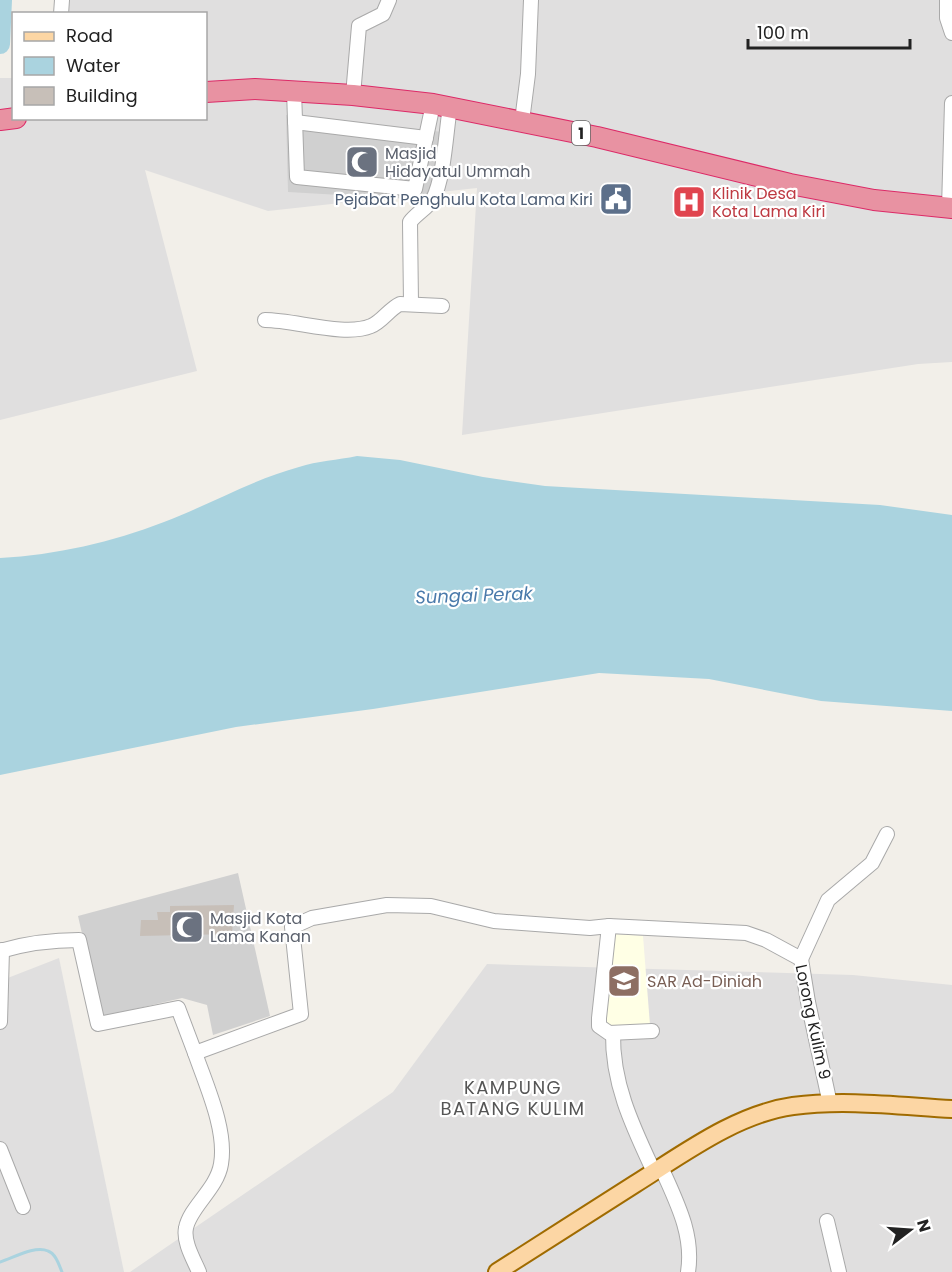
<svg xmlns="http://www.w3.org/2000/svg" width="952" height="1272" viewBox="0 0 952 1272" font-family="Poppins,sans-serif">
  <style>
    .residential { fill: #e0dfdf }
    .education { fill: #ffffe5 }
    .religious { fill: #d0d0d0 }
    .water { fill: #aad3df }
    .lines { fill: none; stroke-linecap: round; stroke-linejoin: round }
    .stream { stroke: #aad3df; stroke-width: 3 }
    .river { stroke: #aad3df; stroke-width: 20 }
    .building { fill: #c7bfb8 }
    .minor-casing { stroke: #a9a9a9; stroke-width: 16 }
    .major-casing { stroke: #a06b00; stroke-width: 20 }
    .highway-casing { stroke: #dc2a67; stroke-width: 22 }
    .minor { stroke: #fff; stroke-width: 14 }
    .major { stroke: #fcd6a4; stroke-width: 16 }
    .highway { stroke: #e892a2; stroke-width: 20 }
    .labels { text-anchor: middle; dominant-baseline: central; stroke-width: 4.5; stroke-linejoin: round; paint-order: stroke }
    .shield { fill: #fff; stroke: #646464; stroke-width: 1.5 }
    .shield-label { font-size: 15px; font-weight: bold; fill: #222 }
    .worship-label { font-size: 16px; fill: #5b616d; stroke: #fff; text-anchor: start }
    .health-label { font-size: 16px; fill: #be3a42; stroke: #fff; text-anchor: start }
    .service-label { font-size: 16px; fill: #4e5e75; stroke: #fff; text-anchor: end }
    .education-label { font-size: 16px; fill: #785e54; stroke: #fff; text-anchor: start }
    .street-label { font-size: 16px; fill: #222; stroke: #fff }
    .water-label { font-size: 18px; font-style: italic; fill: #4a7aab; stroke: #fff }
    .neighbourhood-label { font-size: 18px; letter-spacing: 1.5px; fill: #555; stroke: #fff }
  </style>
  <rect width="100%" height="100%" fill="#f2efe9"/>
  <g class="residential">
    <path d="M 59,0 L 952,0 L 952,362 L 918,364 L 462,435 L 477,188 L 268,211 L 145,170 L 197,371 L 0,420 L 0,78 L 13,78 L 14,118 L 206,118 L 206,14 L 55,13 Z"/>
    <path d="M 59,958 L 124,1272 L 0,1272 L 0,981 Z"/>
    <path d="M 487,964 L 853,975 L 952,985 L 952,1272 L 130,1272 L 393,1092 Z"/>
  </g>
  <path class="education" d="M 600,933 L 643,936 L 650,1025 L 608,1028 L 603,1026 Z"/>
  <g class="religious">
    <path d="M 286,115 L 443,132 L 427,200 L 288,192 Z"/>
    <path d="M 238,873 L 270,1016 L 213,1035 L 207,1005 L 182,998 L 101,1017 L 78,916 Z"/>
  </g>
  <path class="water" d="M 357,456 L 400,460 L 483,477 L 545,486 L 880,505 L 952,515 L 952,711 L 821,701 L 709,679 L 599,673 L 373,709 L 236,727 L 0,775 L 0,558 C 56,555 112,542 164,522 C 209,505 251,480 299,467 C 317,461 338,460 357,456 Z"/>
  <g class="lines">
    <path class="stream" d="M 0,1262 C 13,1258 35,1245 48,1251 C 56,1254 59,1265 62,1272"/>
    <path class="river" d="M 0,44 L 2,0"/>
  </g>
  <g class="building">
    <path d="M 679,188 L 700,189 L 700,215 L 679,215 Z"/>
    <path d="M 234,905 L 232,934 L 140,936 L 141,920 L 158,920 L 157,912 L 170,912 L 170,906 Z"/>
  </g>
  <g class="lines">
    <defs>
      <g id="minor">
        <path d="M 947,0 L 947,18 L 952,33"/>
        <path d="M 61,14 L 62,0"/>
        <path d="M 294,91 L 297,177 L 415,189 L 433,104"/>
        <path d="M 353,95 L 359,26 L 383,14 L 389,0"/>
        <path d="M 522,121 L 528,74 L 531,0"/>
        <path d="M 295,122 L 426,138"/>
        <path d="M 949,208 L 952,103"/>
        <path d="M 411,303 L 410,222 C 416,214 427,208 433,199 C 444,179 446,131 450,107"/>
        <path d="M 265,320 C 295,320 345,337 371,326 C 382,322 389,309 400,304 L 442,306"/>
        <path d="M 609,926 L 599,1018 L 599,1026 L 609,1033 L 652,1031"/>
        <path d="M 0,951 C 27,943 51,940 79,940 L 98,1024 L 178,1008 L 195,1053 L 301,1014 L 292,927 L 312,918 L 387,905 L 431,906 L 494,921 L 590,928 L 609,926 L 746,933 L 766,940 L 801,959 L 808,1002 L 830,1104"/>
        <path d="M 801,959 L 828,900 L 872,863 L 887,834"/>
        <path d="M 0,1022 L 2,950"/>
        <path d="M 613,1033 C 612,1084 633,1127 654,1172"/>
        <path d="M 195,1053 C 206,1085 227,1130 221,1164 C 217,1189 190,1207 186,1228 C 183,1242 194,1260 199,1272"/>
        <path d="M 0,1149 L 23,1207"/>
        <path d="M 661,1167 C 676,1201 694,1234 688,1272"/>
        <path d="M 827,1221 L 839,1272"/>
      </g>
      <path id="major" d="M 497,1272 C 543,1243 589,1213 635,1184 C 683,1154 736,1114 793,1106 C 845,1099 900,1106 952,1109"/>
      <g id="highway">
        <path d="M 206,92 L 255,89 L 353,95 L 433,104 L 597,137 L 790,184 L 874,200 L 952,208"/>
        <path d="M 0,120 L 16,118"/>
      </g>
    </defs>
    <use href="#minor" class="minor-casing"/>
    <use href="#major" class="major-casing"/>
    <use href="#highway" class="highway-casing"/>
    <use href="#minor" class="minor"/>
    <use href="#major" class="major"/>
    <use href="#highway" class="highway"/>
  </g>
  <defs>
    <symbol id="mosque-square" viewBox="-11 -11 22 22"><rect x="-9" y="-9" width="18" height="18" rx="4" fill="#6b7280" stroke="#fff"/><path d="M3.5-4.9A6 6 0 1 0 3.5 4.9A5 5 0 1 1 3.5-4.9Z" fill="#fff"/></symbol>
    <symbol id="civic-square" viewBox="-11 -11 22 22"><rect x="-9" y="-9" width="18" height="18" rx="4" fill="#5c6f8a" stroke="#fff"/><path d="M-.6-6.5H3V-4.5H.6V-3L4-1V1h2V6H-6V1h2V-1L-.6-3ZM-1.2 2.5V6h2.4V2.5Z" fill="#fff"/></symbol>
    <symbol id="hospital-square" viewBox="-11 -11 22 22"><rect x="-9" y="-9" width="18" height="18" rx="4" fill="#e0444e" stroke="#fff"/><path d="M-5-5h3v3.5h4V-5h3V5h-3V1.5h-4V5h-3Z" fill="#fff"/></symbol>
    <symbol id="school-square" viewBox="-11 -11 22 22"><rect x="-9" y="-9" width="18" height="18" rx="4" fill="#8d6e63" stroke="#fff"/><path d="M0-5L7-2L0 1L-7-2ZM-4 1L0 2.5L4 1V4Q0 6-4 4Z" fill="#fff"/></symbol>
  </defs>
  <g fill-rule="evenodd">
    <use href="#mosque-square" x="343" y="143" width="38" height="38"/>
    <use href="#civic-square" x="597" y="180" width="38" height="38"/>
    <use href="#hospital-square" x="670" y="183" width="38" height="38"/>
    <use href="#mosque-square" x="168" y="908" width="38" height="38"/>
    <use href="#school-square" x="605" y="962" width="38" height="38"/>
  </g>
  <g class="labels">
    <rect class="shield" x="572" y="121" width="18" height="24" rx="4.5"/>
    <g class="shield-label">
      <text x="581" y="133">1</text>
    </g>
    <g class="worship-label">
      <text x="385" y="153">Masjid<tspan x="385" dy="18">Hidayatul Ummah</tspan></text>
      <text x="210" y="918">Masjid Kota<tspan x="210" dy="18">Lama Kanan</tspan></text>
    </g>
    <g class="health-label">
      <text x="712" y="193">Klinik Desa<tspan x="712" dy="18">Kota Lama Kiri</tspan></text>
    </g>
    <g class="service-label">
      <text x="593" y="199">Pejabat Penghulu Kota Lama Kiri</text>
    </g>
    <g class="education-label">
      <text x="647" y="981">SAR Ad-Diniah</text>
    </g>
    <g class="street-label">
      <text transform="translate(813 1022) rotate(78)">Lorong Kulim 9</text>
    </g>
    <g class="water-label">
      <text transform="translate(474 595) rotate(-2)">Sungai Perak</text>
    </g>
    <g class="neighbourhood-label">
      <text x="513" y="1087">KAMPUNG<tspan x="513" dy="21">BATANG KULIM</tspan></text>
    </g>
  </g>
  <rect x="12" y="12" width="195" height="108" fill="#ffffff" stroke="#a7a7a7" stroke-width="1.5"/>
  <rect x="24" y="32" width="30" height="9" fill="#fcd6a4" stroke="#a7a7a7" stroke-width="1.5"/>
  <text x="66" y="42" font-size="18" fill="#222222">Road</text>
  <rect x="24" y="57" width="30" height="18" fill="#aad3df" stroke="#a7a7a7" stroke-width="1.5"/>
  <text x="66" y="72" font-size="18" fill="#222222">Water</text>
  <rect x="24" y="87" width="30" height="18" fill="#c7bfb8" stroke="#a7a7a7" stroke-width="1.5"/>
  <text x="66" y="102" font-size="18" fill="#222222">Building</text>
  <g transform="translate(910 1230) rotate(73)" stroke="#ffffff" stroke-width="4.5" paint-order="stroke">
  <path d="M0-4.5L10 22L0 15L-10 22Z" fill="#222222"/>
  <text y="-9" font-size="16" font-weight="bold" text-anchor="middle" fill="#222222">N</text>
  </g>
  <path d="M748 39v9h162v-9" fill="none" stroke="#222222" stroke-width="3"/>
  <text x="757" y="39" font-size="18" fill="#222222" stroke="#ffffff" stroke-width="4.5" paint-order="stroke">100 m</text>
</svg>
